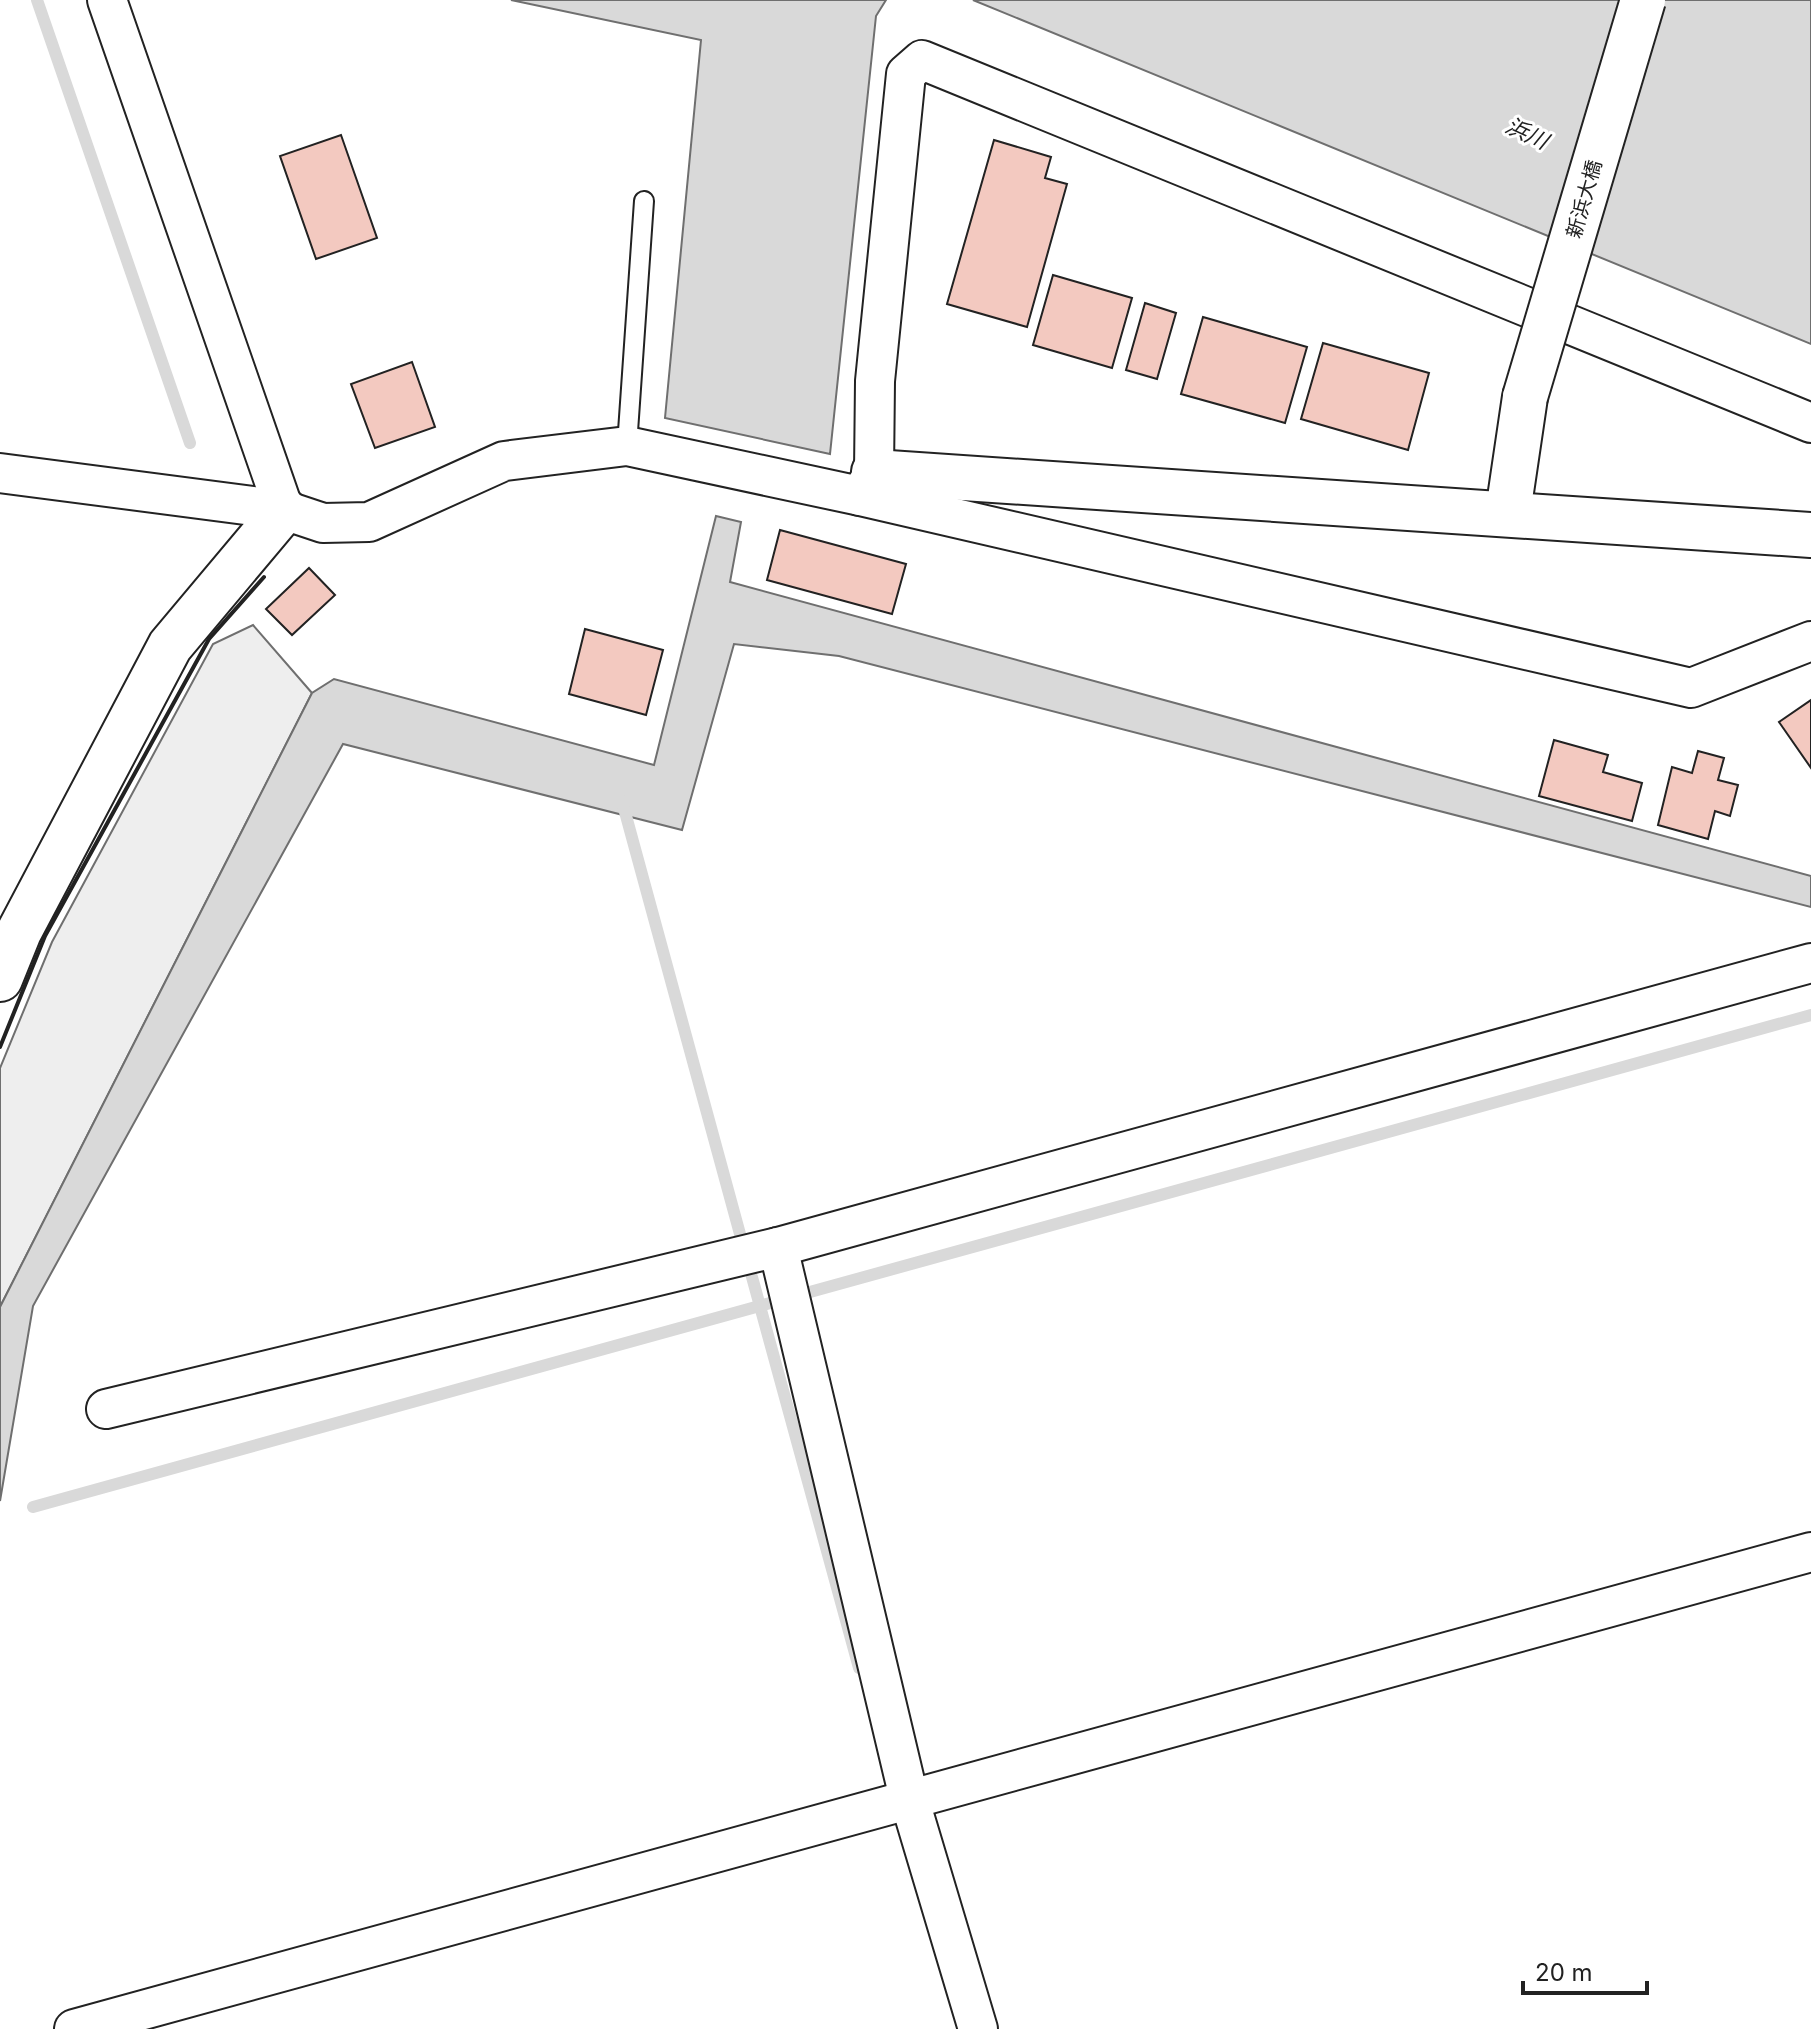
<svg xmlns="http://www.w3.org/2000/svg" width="1811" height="2029" viewBox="0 0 1811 2029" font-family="Inter,'Noto Sans JP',sans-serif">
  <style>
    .green { fill: #eee; stroke: #6f6f6f; stroke-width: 2 }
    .water { fill: #d9d9d9; stroke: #6f6f6f; stroke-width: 2 }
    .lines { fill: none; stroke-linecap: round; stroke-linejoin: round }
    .stream { stroke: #d9d9d9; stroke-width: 12 }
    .building { fill: #f3c9c0; stroke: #222; stroke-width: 2 }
    .service-casing { stroke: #222; stroke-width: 22 }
    .minor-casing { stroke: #222; stroke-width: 42 }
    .tertiary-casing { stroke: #222; stroke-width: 48 }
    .service { stroke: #fff; stroke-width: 18 }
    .minor { stroke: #fff; stroke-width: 38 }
    .tertiary { stroke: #fff; stroke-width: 44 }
    .tertiary-bridge-casing { stroke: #222; stroke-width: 48; stroke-linecap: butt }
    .tertiary-bridge { stroke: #fff; stroke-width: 44 }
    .wall { stroke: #222; stroke-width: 4 }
    .labels { text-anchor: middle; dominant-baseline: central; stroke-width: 6; stroke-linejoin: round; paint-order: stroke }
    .street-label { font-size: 20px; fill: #222; stroke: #fff }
    .water-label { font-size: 22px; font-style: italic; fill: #222; stroke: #fff }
  </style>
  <rect width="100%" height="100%" fill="#fff"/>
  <path class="green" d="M 253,625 L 312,693 L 0,1307 L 0,1068 L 52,942 L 213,644 Z"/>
  <g class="water">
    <path d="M 511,0 L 886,0 L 876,16 L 830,454 L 665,418 L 701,40 Z"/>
    <path d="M 973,0 L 1811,0 L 1811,344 Z"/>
    <path d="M 716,516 L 741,522 L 730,582 L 1811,876 L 1811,907 L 839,656 L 734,644 L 682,830 L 343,744 L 33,1306 L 0,1501 L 0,1307 L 312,693 L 334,679 L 654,765 Z"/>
  </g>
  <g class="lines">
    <g class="stream">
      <path d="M 37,0 L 190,443"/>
      <path d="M 622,801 L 740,1234"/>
      <path d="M 752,1277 L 859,1668"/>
      <path d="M 33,1507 L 1811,1015"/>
    </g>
  </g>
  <g class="building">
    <path d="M 341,135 L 377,238 L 316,259 L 280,156 Z"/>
    <path d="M 994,140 L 1051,157 L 1045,178 L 1067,184 L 1027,327 L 947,304 Z"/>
    <path d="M 1053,275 L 1132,298 L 1112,368 L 1033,345 Z"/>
    <path d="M 1145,303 L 1176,313 L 1157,379 L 1126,370 Z"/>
    <path d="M 1203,317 L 1307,347 L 1285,423 L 1181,394 Z"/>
    <path d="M 1323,343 L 1429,373 L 1408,450 L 1301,419 Z"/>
    <path d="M 412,362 L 435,427 L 375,448 L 351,384 Z"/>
    <path d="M 780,530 L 906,564 L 892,614 L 767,580 Z"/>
    <path d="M 309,568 L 335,595 L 292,635 L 266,609 Z"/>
    <path d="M 585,629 L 663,650 L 646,715 L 569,694 Z"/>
    <path d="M 1811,700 L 1811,768 L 1779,722 Z"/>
    <path d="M 1554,740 L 1608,755 L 1603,772 L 1642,783 L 1632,821 L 1539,796 Z"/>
    <path d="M 1698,751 L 1724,758 L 1718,780 L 1738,785 L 1730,816 L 1715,811 L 1708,839 L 1658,825 L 1672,767 L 1692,773 Z"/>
  </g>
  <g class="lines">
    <defs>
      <path id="service" d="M 627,446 L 644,201"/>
      <g id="minor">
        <path d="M 107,0 L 284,510"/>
        <path d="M 0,473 L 284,510 L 323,523 L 369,522 L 504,461 L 627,446 L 860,496 L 1691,688 L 1811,641"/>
        <path d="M 860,496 L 874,472 L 875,381 L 906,74 L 922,60 L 1811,423"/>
        <path d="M 778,1247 L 909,1798 L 978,2029"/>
        <path d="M 106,1409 L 778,1247 L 1811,963"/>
        <path d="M 74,2029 L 1811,1552"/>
      </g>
      <g id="tertiary">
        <path d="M 874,472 L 1811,535"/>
        <path d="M 1508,512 L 1525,397"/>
        <path d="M 0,979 L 19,932 L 170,646 L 284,510"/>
      </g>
    </defs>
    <use href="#service" class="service-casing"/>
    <use href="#minor" class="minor-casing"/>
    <use href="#tertiary" class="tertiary-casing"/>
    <use href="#service" class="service"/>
    <use href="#minor" class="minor"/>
    <use href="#tertiary" class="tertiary"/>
    <defs>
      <path id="tertiary-bridge" d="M 1525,397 L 1643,0"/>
    </defs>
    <use href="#tertiary-bridge" class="tertiary-bridge-casing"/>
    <use href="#tertiary-bridge" class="tertiary-bridge"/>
    <path class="wall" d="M 0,1047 L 45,936 L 209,639 L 264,577"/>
  </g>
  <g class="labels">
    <g class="street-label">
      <text transform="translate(1584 199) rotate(-74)">新浜大橋</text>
    </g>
    <g class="water-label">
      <text transform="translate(1527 133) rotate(25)">浜川</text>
    </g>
  </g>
  <path d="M1523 1981v12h124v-12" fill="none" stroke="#222222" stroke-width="4"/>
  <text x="1535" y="1981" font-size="24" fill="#222222" stroke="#ffffff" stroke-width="6" paint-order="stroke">20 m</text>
</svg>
